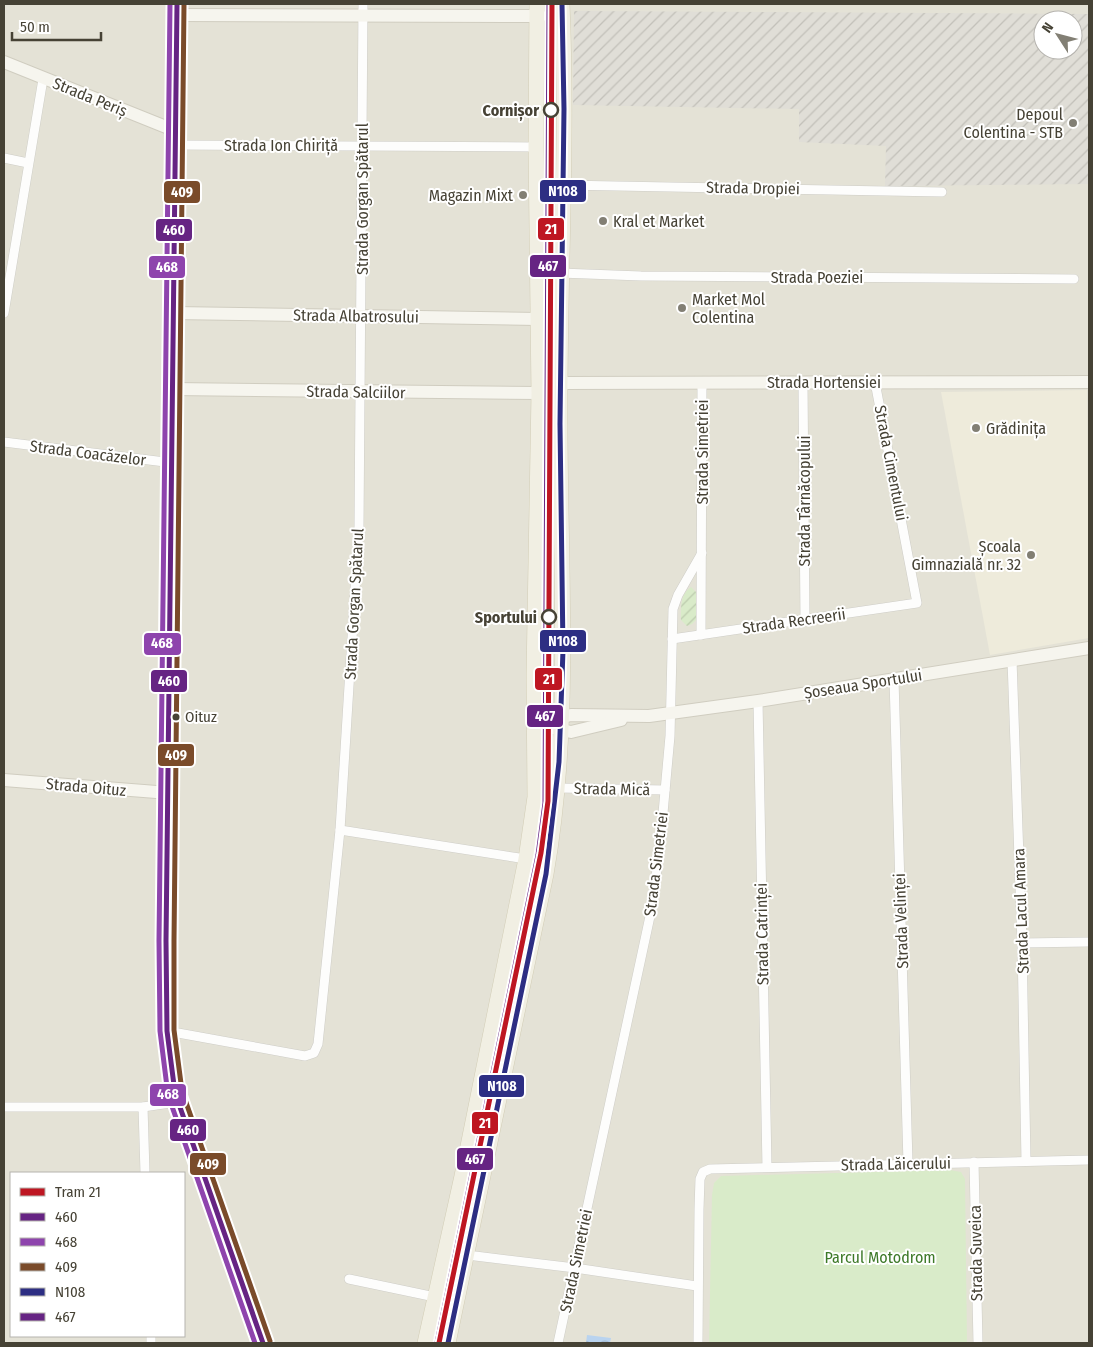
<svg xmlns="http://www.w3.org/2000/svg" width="1093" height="1347" viewBox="0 0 1093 1347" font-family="'Fira Sans Condensed',sans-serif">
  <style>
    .residential { fill: #e4e2d6; fill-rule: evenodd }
    .industrial { fill: url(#industrial-furrows); fill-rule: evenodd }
    .education { fill: #eeebdb }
    .park { fill: #d9ebc9 }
    .garden { fill: url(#garden-furrows) }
    .water { fill: url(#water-waves) }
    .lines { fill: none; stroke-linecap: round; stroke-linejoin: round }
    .street-casing { stroke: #cecdc7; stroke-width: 10 }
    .secondary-casing { stroke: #d0cdc0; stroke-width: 14 }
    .primary-casing { stroke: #d2cdb6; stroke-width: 16 }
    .street { stroke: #fdfdfc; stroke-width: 9 }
    .secondary { stroke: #f6f5ee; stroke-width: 12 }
    .primary { stroke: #f1efe3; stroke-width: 15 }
    .bus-1-casing { stroke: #fff; stroke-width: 9 }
    .bus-2-casing { stroke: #fff; stroke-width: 9 }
    .bus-3-casing { stroke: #fff; stroke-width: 9 }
    .bus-4-casing { stroke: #fff; stroke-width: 9 }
    .bus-5-casing { stroke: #fff; stroke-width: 9 }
    .bus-1 { stroke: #662483; stroke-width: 5 }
    .bus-2 { stroke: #8e44ad; stroke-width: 5 }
    .bus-3 { stroke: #7a4b2a; stroke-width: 5 }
    .bus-4 { stroke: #2d2e83; stroke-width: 5 }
    .bus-5 { stroke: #662483; stroke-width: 5 }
    .tram-1-casing { stroke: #fff; stroke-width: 9 }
    .tram-1 { stroke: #be1622; stroke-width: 5 }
    .stop-dot { fill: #fff; stroke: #464235; stroke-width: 2.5 }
    .poi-dot { fill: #827f74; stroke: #fff; stroke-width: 2 }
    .bus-dot { fill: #464235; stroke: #fff; stroke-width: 2 }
    .labels { text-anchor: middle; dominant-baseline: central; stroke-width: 4; stroke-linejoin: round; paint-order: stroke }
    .bus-label { font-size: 15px; fill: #464235; stroke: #fff; text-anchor: start }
    .street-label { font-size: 16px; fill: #464235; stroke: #fff }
    .stop-label { font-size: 16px; font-weight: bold; fill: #464235; stroke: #fff; text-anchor: end }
    .poi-label { font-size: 16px; fill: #464235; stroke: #fff; text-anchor: end }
    .park-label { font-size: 16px; fill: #3d7928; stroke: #fff }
    .line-badge { stroke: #fff; stroke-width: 2 }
    .badge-label { font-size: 14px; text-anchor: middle; font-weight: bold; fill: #fff }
  </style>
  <defs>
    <pattern id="industrial-furrows" width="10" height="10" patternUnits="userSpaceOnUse" patternTransform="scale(1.25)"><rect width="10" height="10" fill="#e0ded7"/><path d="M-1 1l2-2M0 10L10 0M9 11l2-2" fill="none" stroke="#c2c0b9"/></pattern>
    <pattern id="garden-furrows" width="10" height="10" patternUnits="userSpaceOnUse" patternTransform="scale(1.25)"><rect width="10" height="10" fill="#d9ebc9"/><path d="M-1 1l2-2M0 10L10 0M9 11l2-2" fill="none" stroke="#bccbad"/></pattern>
    <pattern id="water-waves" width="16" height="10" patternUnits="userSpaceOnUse" patternTransform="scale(1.25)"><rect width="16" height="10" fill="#b9d3ef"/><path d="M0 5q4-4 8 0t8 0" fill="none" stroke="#a0b6ce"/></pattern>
  </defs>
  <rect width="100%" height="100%" fill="#f0efe9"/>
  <path class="residential" d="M 4,4 L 1089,4 L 1089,1343 L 4,1343 ZM 1043,20 L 1073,20 L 1073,50 L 1043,50 ZM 11,1173 L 184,1173 L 184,1336 L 11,1336 Z"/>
  <path class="industrial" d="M 574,11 L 1089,14 L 1089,184 L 885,186 L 886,146 L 799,142 L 799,109 L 573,105 ZM 1043,20 L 1073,20 L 1073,50 L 1043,50 Z"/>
  <path class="education" d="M 1087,390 L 1089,638 L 990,655 L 941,392 Z"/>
  <path class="park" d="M 950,1170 L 961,1172 L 965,1179 L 967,1343 L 709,1343 L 712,1195 L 714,1183 L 721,1176 Z"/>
  <path class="garden" d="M 691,587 L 696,592 L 696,620 L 692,624 L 687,626 L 681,620 C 681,608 680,594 691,587 Z"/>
  <path class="water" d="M 587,1335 L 611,1338 L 610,1343 L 586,1343 Z"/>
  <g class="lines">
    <defs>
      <g id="street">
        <path d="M 537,16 L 564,16"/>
        <path d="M 176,145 L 536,147"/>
        <path d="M 4,158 L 28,163"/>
        <path d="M 563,185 L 942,192"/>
        <path d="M 560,273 L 641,276 L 1074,279"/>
        <path d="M 4,313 L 43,79"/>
        <path d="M 803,383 L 805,620"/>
        <path d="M 4,442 L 173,463"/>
        <path d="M 701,635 L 702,383"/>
        <path d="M 672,639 L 917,603 L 875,382"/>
        <path d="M 1012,660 L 1022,943 L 1026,1161"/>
        <path d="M 894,679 L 908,1163"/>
        <path d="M 758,701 L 767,1167"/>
        <path d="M 558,788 L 665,790"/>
        <path d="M 340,830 L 526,859"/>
        <path d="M 1022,943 L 1089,942"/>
        <path d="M 167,1031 L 305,1056 L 314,1053 L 318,1044 L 340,830 L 359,526 L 363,4"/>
        <path d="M 4,1107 L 143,1107 L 177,1102"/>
        <path d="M 143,1107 L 145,1173"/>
        <path d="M 974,1162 L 978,1343"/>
        <path d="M 467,1255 L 575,1268 L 697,1286"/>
        <path d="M 349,1279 L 435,1297"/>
        <path d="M 151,1336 L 151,1343"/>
        <path d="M 558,1343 L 652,907 L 660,846 L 670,736 L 673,609 L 678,595 L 702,553"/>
        <path d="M 698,1343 L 699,1209 L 700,1179 L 703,1172 L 710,1169 L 1089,1160"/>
      </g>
      <g id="secondary">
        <path d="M 177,4 L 166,941 L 167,1031 L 175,1093 L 263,1343"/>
        <path d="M 177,15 L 537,16"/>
        <path d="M 4,62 L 176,131"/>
        <path d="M 174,313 L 538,319"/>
        <path d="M 560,383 L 1089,382"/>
        <path d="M 173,389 L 539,393"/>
        <path d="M 535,724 L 571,715 L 649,716 L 758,701 L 1089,648"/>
        <path d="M 535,724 L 571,732 L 621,720"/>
        <path d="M 4,780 L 169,793"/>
      </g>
      <g id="primary">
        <path d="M 425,1343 L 462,1176 L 526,859 L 535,797 L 534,676 L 539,393 L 536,147 L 537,4"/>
        <path d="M 448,1343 L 546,874 C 572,726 560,574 560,424 C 559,284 568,144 562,4"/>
      </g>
    </defs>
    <use href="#street" class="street-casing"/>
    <use href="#secondary" class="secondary-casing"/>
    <use href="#primary" class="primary-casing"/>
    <use href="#street" class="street"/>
    <use href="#secondary" class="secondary"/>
    <use href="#primary" class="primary"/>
    <defs>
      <path id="bus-1" d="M 177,4 L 166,941 L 167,1031 L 175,1093 L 263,1343"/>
      <path id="bus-2" d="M 170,4 L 159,941 L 160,1031 L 168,1095 L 255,1343"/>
      <path id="bus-3" d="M 184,4 L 174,941 L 174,1030 L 182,1091 L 270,1341"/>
      <path id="bus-4" d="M 448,1343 L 546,874 L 559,762 L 563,650 L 560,424 L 564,109 L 562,4"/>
      <path id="bus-5" d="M 437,1343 L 538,855 L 545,803 L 549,4"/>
    </defs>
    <use href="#bus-1" class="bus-1-casing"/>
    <use href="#bus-2" class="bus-2-casing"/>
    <use href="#bus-3" class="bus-3-casing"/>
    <use href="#bus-4" class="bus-4-casing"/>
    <use href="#bus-5" class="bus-5-casing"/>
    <use href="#bus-1" class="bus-1"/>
    <use href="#bus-2" class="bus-2"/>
    <use href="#bus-3" class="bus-3"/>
    <use href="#bus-4" class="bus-4"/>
    <use href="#bus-5" class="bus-5"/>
    <defs>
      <path id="tram-1" d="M 439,1343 L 541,853 L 548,801 L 552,4"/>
    </defs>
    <use href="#tram-1" class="tram-1-casing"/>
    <use href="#tram-1" class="tram-1"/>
  </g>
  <g class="stop-dot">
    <circle cx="551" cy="110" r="7"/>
    <circle cx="549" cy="617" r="7"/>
  </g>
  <g class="poi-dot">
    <circle cx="1073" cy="123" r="5"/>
    <circle cx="523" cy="195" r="5"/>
    <circle cx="603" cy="221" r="5"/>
    <circle cx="682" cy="308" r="5"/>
    <circle cx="976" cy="428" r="5"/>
    <circle cx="1031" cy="555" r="5"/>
  </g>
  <circle class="bus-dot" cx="176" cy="717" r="4.5"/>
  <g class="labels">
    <g class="bus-label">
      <text x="185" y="717">Oituz</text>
    </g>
    <g class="street-label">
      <text transform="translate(90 97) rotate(22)">Strada Periș</text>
      <text x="281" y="145">Strada Ion Chiriță</text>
      <text transform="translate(753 188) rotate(1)">Strada Dropiei</text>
      <text transform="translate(362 199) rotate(-90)">Strada Gorgan Spătarul</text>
      <text x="817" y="277">Strada Poeziei</text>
      <text transform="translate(356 316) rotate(1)">Strada Albatrosului</text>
      <text x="824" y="382">Strada Hortensiei</text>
      <text transform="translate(356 392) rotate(1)">Strada Salciilor</text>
      <text transform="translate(702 452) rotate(-90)">Strada Simetriei</text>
      <text transform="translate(88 453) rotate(7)">Strada Coacăzelor</text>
      <text transform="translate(891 463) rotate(79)">Strada Cimentului</text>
      <text transform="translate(804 501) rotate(-90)">Strada Târnăcopului</text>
      <text transform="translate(354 604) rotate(-87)">Strada Gorgan Spătarul</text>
      <text transform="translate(794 621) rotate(-8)">Strada Recreerii</text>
      <text transform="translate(863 684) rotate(-9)">Șoseaua Sportului</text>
      <text transform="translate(86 787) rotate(5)">Strada Oituz</text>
      <text transform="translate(612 789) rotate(1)">Strada Mică</text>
      <text transform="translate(656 864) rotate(-83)">Strada Simetriei</text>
      <text transform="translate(1021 911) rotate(-92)">Strada Lacul Amara</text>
      <text transform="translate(901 921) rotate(-92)">Strada Velinței</text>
      <text transform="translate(762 934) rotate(-91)">Strada Catrinței</text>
      <text transform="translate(896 1164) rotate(-1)">Strada Lăicerului</text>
      <text transform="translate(976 1253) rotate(-91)">Strada Suveica</text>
      <text transform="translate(576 1261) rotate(-78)">Strada Simetriei</text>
    </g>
    <g class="stop-label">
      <text x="539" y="110">Cornișor</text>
      <text x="537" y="617">Sportului</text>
    </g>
    <g class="poi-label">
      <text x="1063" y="114">Depoul<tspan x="1063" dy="18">Colentina - STB</tspan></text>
      <text x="513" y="195">Magazin Mixt</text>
      <text x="613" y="221" text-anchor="start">Kral et Market</text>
      <text x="692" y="299" text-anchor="start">Market Mol<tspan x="692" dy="18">Colentina</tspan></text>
      <text x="986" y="428" text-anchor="start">Grădinița</text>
      <text x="1021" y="546">Școala<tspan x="1021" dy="18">Gimnazială nr. 32</tspan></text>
    </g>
    <g class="park-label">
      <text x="880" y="1257">Parcul Motodrom</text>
    </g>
  </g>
  <g class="line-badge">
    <rect x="539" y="179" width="48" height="24" rx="5" fill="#2d2e83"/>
    <rect x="163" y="180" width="38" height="24" rx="5" fill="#7a4b2a"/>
    <rect x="537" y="217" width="28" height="24" rx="5" fill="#be1622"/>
    <rect x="155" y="218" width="38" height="24" rx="5" fill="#662483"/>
    <rect x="529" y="254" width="38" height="24" rx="5" fill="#662483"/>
    <rect x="148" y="255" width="38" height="24" rx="5" fill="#8e44ad"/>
    <rect x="539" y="629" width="48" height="24" rx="5" fill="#2d2e83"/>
    <rect x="143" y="632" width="39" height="24" rx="5" fill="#8e44ad"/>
    <rect x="534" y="667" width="29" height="24" rx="5" fill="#be1622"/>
    <rect x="150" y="669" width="38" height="24" rx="5" fill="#662483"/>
    <rect x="526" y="704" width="38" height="24" rx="5" fill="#662483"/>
    <rect x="157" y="743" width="38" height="24" rx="5" fill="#7a4b2a"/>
    <rect x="478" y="1074" width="47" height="24" rx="5" fill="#2d2e83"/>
    <rect x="149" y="1083" width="38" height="24" rx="5" fill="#8e44ad"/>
    <rect x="471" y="1111" width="28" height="24" rx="5" fill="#be1622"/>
    <rect x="169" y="1118" width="38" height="24" rx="5" fill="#662483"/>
    <rect x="456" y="1147" width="38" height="24" rx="5" fill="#662483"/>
    <rect x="189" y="1152" width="38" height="24" rx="5" fill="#7a4b2a"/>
  </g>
  <g class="badge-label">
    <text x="563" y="196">N108</text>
    <text x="182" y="197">409</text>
    <text x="551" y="234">21</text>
    <text x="174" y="235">460</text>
    <text x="548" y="271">467</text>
    <text x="167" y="272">468</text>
    <text x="563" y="646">N108</text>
    <text x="162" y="648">468</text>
    <text x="549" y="684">21</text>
    <text x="169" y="686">460</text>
    <text x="545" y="721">467</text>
    <text x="176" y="760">409</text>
    <text x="502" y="1091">N108</text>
    <text x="168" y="1099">468</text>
    <text x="485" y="1128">21</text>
    <text x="188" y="1135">460</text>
    <text x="475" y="1164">467</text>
    <text x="208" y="1169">409</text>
  </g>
  <rect width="1093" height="1347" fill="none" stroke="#464235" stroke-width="10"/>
  <rect x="10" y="1172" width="175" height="165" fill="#ffffff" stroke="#b5b3ae"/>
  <rect x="20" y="1188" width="25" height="8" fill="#be1622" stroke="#b5b3ae"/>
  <text x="55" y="1197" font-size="15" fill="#464235">Tram 21</text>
  <rect x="20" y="1213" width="25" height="8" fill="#662483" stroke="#b5b3ae"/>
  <text x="55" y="1222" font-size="15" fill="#464235">460</text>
  <rect x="20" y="1238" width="25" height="8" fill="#8e44ad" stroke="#b5b3ae"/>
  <text x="55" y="1247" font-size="15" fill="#464235">468</text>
  <rect x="20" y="1263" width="25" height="8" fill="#7a4b2a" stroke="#b5b3ae"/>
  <text x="55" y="1272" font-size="15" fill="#464235">409</text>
  <rect x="20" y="1288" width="25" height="8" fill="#2d2e83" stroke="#b5b3ae"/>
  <text x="55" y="1297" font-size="15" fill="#464235">N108</text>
  <rect x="20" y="1313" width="25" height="8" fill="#662483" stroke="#b5b3ae"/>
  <text x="55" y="1322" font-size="15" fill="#464235">467</text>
  <g transform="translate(1058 35) rotate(306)"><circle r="24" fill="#ffffff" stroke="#b5b3ae"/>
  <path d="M0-4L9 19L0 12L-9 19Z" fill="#827f74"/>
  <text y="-8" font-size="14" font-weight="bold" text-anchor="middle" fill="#464235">N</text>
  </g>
  <path d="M12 32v8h89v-8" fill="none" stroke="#464235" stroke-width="2.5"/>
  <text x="20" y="32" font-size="15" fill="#464235" stroke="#ffffff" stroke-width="4" paint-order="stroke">50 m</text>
</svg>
